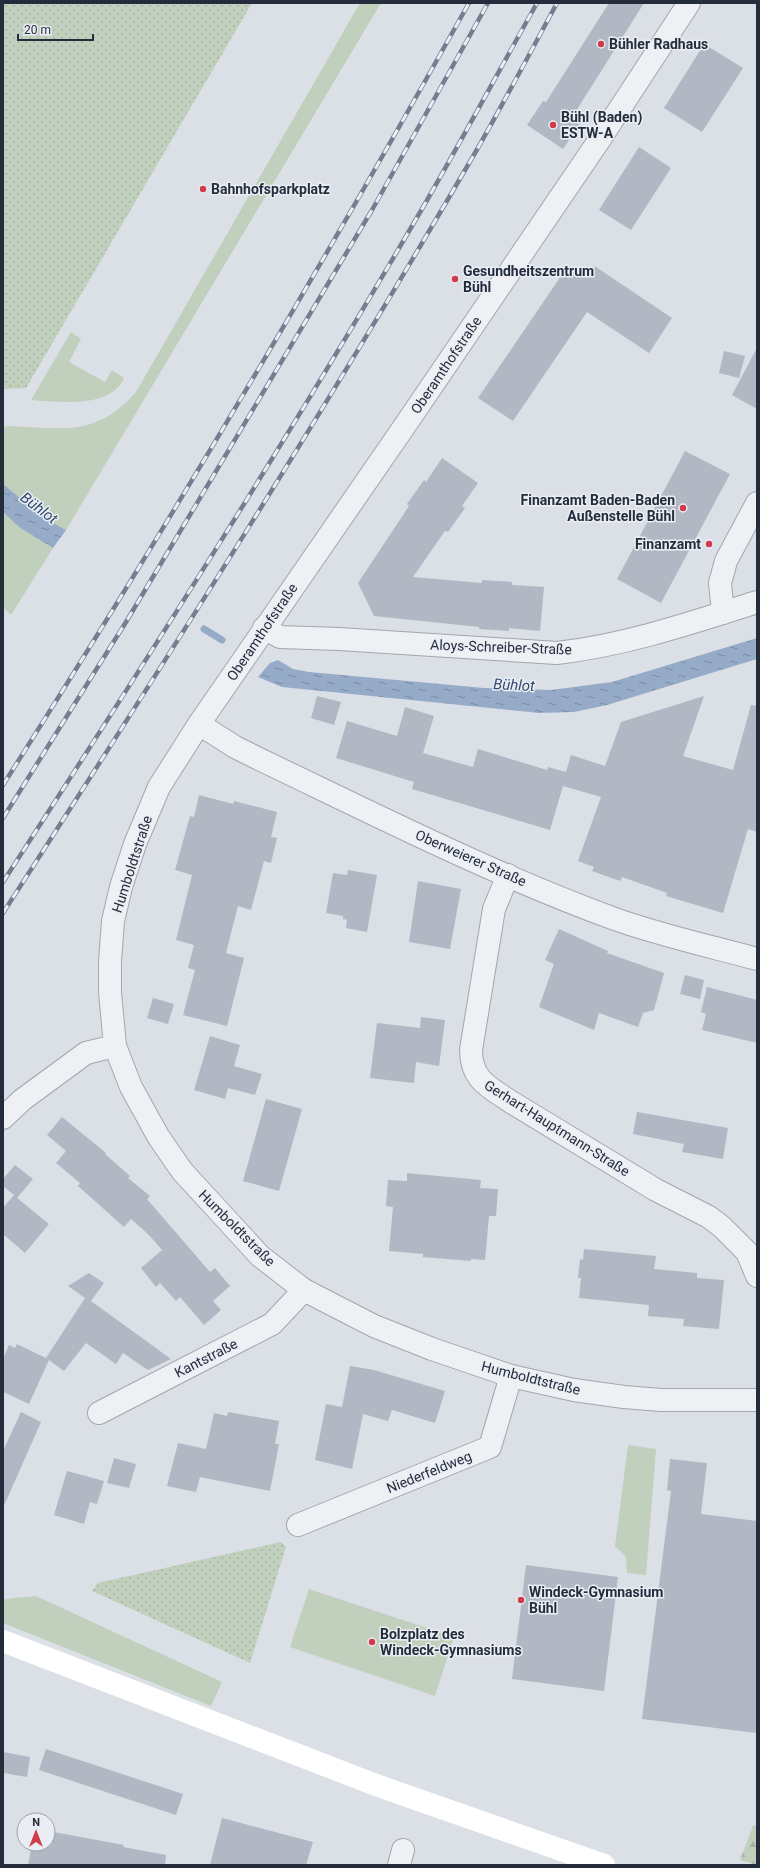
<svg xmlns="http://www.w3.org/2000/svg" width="760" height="1868" viewBox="0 0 760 1868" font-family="Roboto,sans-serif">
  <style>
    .green { fill: #c0d0bc }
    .forest { fill: url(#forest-firs) }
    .park { fill: url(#park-dots) }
    .water { fill: url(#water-ripples) }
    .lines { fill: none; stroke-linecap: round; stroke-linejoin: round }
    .stream { stroke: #95abc7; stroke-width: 7 }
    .building { fill: #b2b8c3 }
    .street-casing { stroke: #a1a6b0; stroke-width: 24 }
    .street { stroke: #eef0f4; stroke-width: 22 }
    .secondary { stroke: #fff; stroke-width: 22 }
    .rail-casing { stroke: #747e90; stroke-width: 4.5 }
    .rail { stroke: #eaeef4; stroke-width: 3; stroke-dasharray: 9; stroke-linecap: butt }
    .poi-dot { fill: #cf3c4b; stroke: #eaeef4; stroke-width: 1.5 }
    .labels { text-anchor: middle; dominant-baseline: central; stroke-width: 3; stroke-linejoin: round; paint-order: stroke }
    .poi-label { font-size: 14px; font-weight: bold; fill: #252c3c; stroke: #eaeef4; text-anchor: start }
    .street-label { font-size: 14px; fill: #252c3c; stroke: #eaeef4 }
    .water-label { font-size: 15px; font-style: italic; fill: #2f4970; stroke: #eaeef4 }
  </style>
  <defs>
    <pattern id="forest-firs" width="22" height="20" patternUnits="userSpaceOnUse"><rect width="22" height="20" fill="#c0d0bc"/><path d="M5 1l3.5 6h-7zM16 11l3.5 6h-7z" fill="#a5b3a2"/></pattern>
    <pattern id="park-dots" width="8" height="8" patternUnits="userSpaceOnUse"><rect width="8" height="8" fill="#c0d0bc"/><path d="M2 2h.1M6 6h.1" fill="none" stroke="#a5b3a2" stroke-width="1.8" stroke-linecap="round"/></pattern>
    <pattern id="water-ripples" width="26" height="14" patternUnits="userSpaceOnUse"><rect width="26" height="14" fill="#95abc7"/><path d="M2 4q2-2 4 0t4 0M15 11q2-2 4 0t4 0" fill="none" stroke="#798ba3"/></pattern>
  </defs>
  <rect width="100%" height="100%" fill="#dbdfe6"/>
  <g class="green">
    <path d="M 360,3 L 381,3 L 66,530 L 46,519 L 3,484 L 3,427 L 7,426 C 62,428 96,438 136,392 Z"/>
    <path d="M 71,332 L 81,339 L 69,362 L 105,382 L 112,370 L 124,378 C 111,409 58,402 31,400 Z"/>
    <path d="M 3,512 L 19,527 L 53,548 L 11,615 L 3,607 Z"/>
    <path d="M 628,1445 L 656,1449 L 646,1575 L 627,1573 L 626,1557 L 615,1546 Z"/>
    <path d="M 309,1589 L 454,1637 L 435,1696 L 290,1647 Z"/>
    <path d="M 36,1596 L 222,1682 L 211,1706 L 3,1623 L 3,1601 L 5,1599 Z"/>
  </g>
  <path class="forest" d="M 753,1826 L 757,1827 L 757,1865 L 740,1860 Z"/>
  <g class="park">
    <path d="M 3,3 L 252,3 L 26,388 L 3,389 Z"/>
    <path d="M 281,1542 L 286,1547 L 250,1663 L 92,1591 L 98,1583 Z"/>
  </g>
  <g class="water">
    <path d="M 3,484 L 46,519 L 66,530 L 53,548 L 19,527 L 3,512 Z"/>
    <path d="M 757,638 L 757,659 L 607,705 L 574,712 L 539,713 L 282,687 L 258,677 L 270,663 L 278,660 L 293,669 L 309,672 L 484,688 L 551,690 L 612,682 Z"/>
  </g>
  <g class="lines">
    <path class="stream" d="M 204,629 L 222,640"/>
  </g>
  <g class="building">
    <path d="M 609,3 L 644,3 L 571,119 L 580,124 L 563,149 L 527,125 L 543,101 L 546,102 Z"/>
    <path d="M 704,44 L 743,68 L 702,132 L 664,108 Z"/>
    <path d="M 639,147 L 671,168 L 631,230 L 599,210 Z"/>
    <path d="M 596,267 L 672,318 L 649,353 L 587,312 L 513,421 L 478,398 L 563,273 Z"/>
    <path d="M 757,348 L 757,409 L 732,395 Z"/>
    <path d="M 724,351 L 745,356 L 739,378 L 719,373 Z"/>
    <path d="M 685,451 L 730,474 L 661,603 L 617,579 Z"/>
    <path d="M 442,458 L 478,483 L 462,506 L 465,508 L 448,532 L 445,531 L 413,577 L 482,583 L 482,580 L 512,582 L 512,585 L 544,587 L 540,631 L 509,628 L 509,631 L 479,629 L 479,627 L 374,616 L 358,583 L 409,506 L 407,504 L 424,480 L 426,482 Z"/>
    <path d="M 317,696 L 341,702 L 334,725 L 311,718 Z"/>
    <path d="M 704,696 L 683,756 L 733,770 L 751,705 L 757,706 L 757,832 L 748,829 L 723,913 L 666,896 L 667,893 L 622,877 L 620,881 L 592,871 L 594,867 L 578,861 L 601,797 L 563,786 L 550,830 L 412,789 L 414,782 L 336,758 L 347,721 L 397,736 L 405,707 L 434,716 L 423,753 L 473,767 L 478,749 L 547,770 L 548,767 L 566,772 L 571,755 L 605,766 L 621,722 Z"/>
    <path d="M 199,795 L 233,804 L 234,801 L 277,812 L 271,837 L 277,838 L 271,863 L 264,861 L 251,910 L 238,906 L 226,953 L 244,958 L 227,1026 L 183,1015 L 195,970 L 188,968 L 194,945 L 176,940 L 192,875 L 175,870 L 190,816 L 194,817 Z"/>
    <path d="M 348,870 L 377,875 L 367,932 L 346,928 L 347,920 L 343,919 L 343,916 L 326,913 L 333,873 L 347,875 Z"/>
    <path d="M 418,881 L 461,889 L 450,949 L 409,942 Z"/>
    <path d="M 559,929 L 608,951 L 607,953 L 664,973 L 654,1010 L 643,1013 L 638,1027 L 599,1013 L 594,1030 L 539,1007 L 554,964 L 545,960 Z"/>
    <path d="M 685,975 L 704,980 L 700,999 L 680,994 Z"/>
    <path d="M 707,987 L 757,1000 L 757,1043 L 702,1030 L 706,1014 L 701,1012 Z"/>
    <path d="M 153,998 L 174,1004 L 168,1024 L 147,1018 Z"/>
    <path d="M 421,1017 L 445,1020 L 439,1066 L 416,1062 L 414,1083 L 370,1078 L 377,1023 L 420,1028 Z"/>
    <path d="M 210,1036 L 240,1045 L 234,1066 L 262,1074 L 255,1095 L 228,1088 L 225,1099 L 194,1090 Z"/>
    <path d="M 266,1099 L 302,1109 L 279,1191 L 243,1181 Z"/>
    <path d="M 637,1112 L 728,1128 L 723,1159 L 682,1152 L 684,1144 L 633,1134 Z"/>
    <path d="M 62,1117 L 106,1153 L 105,1154 L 130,1176 L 128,1178 L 150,1196 L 147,1199 L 210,1272 L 215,1268 L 230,1286 L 213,1301 L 221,1310 L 204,1325 L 180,1297 L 176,1301 L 160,1283 L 156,1287 L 141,1268 L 162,1250 L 149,1235 L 131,1219 L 124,1227 L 78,1186 L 80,1183 L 56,1163 L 66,1151 L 47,1135 Z"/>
    <path d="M 15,1165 L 33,1179 L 17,1198 L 49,1224 L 25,1253 L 3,1234 L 3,1208 L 14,1195 L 3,1186 L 3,1179 Z"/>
    <path d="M 407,1173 L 481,1180 L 480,1188 L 498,1189 L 496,1216 L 489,1216 L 485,1260 L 471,1259 L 471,1261 L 423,1257 L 423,1254 L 389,1251 L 393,1207 L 386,1206 L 388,1180 L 407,1181 Z"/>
    <path d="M 584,1249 L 656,1256 L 654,1269 L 697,1273 L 697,1278 L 724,1280 L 719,1329 L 683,1326 L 684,1319 L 648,1316 L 649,1305 L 579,1298 L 581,1278 L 578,1278 L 580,1259 L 583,1260 Z"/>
    <path d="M 89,1273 L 104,1283 L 91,1301 L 171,1359 L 148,1370 L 123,1353 L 116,1364 L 86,1343 L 64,1371 L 49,1360 L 29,1404 L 3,1392 L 3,1359 L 9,1345 L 15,1348 L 17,1344 L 46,1358 L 85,1298 L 68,1286 Z"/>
    <path d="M 350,1366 L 374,1370 L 445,1391 L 435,1423 L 392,1410 L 388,1421 L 363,1414 L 352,1469 L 315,1460 L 326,1404 L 342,1407 Z"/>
    <path d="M 21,1412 L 41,1422 L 3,1508 L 3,1451 Z"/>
    <path d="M 228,1412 L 279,1421 L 275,1444 L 279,1444 L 270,1491 L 200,1477 L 196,1492 L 167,1486 L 178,1443 L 206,1449 L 214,1413 L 227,1416 Z"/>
    <path d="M 114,1458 L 136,1464 L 129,1488 L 107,1483 Z"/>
    <path d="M 670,1459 L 707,1463 L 701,1514 L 757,1521 L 757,1733 L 642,1719 L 671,1491 L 667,1490 Z"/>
    <path d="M 67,1471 L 104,1481 L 97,1504 L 90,1502 L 84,1524 L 54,1515 Z"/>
    <path d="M 526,1565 L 618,1577 L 604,1691 L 512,1679 Z"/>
    <path d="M 46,1749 L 183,1794 L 176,1815 L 39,1770 Z"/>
    <path d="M 3,1752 L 30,1757 L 27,1777 L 3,1773 Z"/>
    <path d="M 222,1818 L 313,1842 L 306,1865 L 210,1865 Z"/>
    <path d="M 48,1831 L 124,1845 L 123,1847 L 166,1855 L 165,1865 L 28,1865 L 32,1844 L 48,1844 Z"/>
  </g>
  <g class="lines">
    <defs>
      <g id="street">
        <path d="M 689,3 L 600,139 L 406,424 L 199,724 L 159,787 L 135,844 L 121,887 L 113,921 L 110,961 L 110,992 L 115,1046 L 131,1087 L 158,1136 L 182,1171 L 260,1256 L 304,1290 L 374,1326 L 432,1349 L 511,1376 L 574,1390 L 624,1397 L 661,1400 L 757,1400"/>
        <path d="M 723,613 L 720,583 L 726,561 L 757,503"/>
        <path d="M 264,628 L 280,637 L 339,639 L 557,653 C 626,645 691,623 757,602"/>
        <path d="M 199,724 L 235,747 L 257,758 C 374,814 490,873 612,918 C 659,935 709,946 757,959"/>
        <path d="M 508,875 L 494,909 L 471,1050 C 471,1080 489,1087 511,1102 L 656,1190 L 709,1217 L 722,1227 L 747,1252 L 757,1276"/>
        <path d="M 3,1118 L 22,1100 L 86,1053 L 115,1046"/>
        <path d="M 99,1413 L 272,1324 L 304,1290"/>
        <path d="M 298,1525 L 490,1447 L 511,1376"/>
        <path d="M 399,1865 L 403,1850"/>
      </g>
    </defs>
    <use href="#street" class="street-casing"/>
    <use href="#street" class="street"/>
    <path class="secondary" d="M 3,1641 L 376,1785 L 604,1865"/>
    <defs>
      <g id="rail">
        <path d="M 3,785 C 166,529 321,268 469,3"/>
        <path d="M 3,818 L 126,622 L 372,210 L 488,3"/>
        <path d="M 3,882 C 148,658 292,433 426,202 C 464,136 500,69 537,3"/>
        <path d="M 3,913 C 165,662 325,411 475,153 C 503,104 530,53 557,3"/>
      </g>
    </defs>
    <use href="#rail" class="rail-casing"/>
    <use href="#rail" class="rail"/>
  </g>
  <g class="poi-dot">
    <circle cx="601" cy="44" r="4"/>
    <circle cx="553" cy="125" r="4"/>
    <circle cx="203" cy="189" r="4"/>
    <circle cx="455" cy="279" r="4"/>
    <circle cx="683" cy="508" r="4"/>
    <circle cx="709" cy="544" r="4"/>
    <circle cx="521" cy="1600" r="4"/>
    <circle cx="372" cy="1642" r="4"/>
  </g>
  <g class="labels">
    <g class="poi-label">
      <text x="609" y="44">Bühler Radhaus</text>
      <text x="561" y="117">Bühl (Baden)<tspan x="561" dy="16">ESTW-A</tspan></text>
      <text x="211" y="189">Bahnhofsparkplatz</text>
      <text x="463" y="271">Gesundheitszentrum<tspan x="463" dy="16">Bühl</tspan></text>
      <text x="675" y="500" text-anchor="end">Finanzamt Baden-Baden<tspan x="675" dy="16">Außenstelle Bühl</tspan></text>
      <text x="701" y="544" text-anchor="end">Finanzamt</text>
      <text x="529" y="1592">Windeck-Gymnasium<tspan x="529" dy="16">Bühl</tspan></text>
      <text x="380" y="1634">Bolzplatz des<tspan x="380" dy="16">Windeck-Gymnasiums</tspan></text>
    </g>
    <g class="street-label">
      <text transform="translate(446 365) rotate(-56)">Oberamthofstraße</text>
      <text transform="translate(262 632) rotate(-56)">Oberamthofstraße</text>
      <text transform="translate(501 647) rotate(2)">Aloys-Schreiber-Straße</text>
      <text transform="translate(471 858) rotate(24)">Oberweierer Straße</text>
      <text transform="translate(132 864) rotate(-72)">Humboldtstraße</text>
      <text transform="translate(557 1128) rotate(32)">Gerhart-Hauptmann-Straße</text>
      <text transform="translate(237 1228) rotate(45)">Humboldtstraße</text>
      <text transform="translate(206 1358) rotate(-27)">Kantstraße</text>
      <text transform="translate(531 1378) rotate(14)">Humboldtstraße</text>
      <text transform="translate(429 1472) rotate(-22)">Niederfeldweg</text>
    </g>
    <g class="water-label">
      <text transform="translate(39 508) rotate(37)">Bühlot</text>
      <text transform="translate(514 685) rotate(3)">Bühlot</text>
    </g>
  </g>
  <rect width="760" height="1868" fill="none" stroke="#252c3c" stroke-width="8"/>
  <g transform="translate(36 1832)"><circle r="19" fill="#eaeef4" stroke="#9ba0aa"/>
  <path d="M0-3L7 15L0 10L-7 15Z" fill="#cf3c4b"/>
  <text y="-6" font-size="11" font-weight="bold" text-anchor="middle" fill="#252c3c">N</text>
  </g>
  <path d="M18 34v6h75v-6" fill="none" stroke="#252c3c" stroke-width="2"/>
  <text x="24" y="34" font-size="12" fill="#252c3c" stroke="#eaeef4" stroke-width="3" paint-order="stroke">20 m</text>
</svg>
